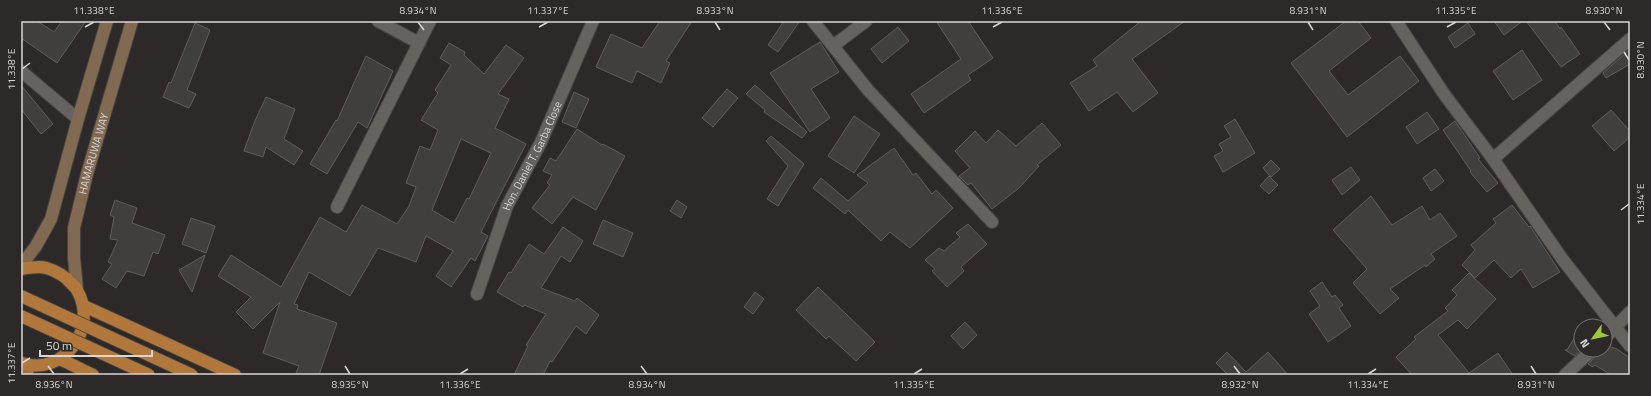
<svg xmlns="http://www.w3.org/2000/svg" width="1651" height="396" viewBox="0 0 1651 396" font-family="'Titillium Web',sans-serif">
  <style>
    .building { fill: #413f3d; stroke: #605d5b; fill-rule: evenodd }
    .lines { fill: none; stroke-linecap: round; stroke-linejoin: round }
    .minor-casing { stroke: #474543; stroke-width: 14 }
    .secondary-casing { stroke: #474543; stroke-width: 14 }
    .primary-casing { stroke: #474543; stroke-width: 14 }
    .trunk-casing { stroke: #474543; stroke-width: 14 }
    .minor { stroke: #656260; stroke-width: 12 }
    .secondary { stroke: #826a52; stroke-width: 12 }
    .primary { stroke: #9f7244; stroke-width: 12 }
    .trunk { stroke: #b2783b; stroke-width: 12 }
    .trunk-bridge-casing { stroke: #474543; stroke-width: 14; stroke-linecap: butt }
    .trunk-bridge { stroke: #b2783b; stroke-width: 12 }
    .ticks { fill: none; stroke: #d9d7d6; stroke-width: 1.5 }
    .labels { text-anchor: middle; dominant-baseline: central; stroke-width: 3.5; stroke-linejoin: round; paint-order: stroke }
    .street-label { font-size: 11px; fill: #d9d7d6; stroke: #2c2928 }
    .neatline { fill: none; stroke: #d9d7d6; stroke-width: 1.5 }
    .ticks-label { font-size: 10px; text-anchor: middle; fill: #d9d7d6 }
  </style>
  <rect width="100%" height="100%" fill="#2c2928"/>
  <g class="building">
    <path d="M 21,21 L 37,21 L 54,32 L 62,21 L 86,21 L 57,63 L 21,38 Z"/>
    <path d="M 660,21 L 692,21 L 666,61 L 670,63 L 661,83 L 637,71 L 632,83 L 596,67 L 611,34 L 642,48 Z"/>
    <path d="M 784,21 L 800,21 L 778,52 L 768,45 Z"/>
    <path d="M 936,21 L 968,21 L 993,58 L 968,75 L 971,80 L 924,113 L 911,94 L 961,59 Z"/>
    <path d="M 1141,21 L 1185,21 L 1132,59 L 1158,93 L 1133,112 L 1117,92 L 1089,111 L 1070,83 L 1097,66 L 1093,60 Z"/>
    <path d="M 1346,21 L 1358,21 L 1371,38 L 1329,71 L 1348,95 L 1400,56 L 1419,81 L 1347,137 L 1291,63 Z"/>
    <path d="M 1494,21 L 1523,21 L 1504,35 Z"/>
    <path d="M 1526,21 L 1555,21 L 1560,29 L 1561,27 L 1580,54 L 1561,67 Z"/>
    <path d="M 195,23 L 210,30 L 187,90 L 196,94 L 189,108 L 163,97 L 169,82 L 171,83 Z"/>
    <path d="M 1468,23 L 1475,34 L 1455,48 L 1448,37 Z"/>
    <path d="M 898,27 L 909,41 L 882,63 L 871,49 Z"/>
    <path d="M 820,42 L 839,72 L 811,89 L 830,118 L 810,132 L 770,73 Z"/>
    <path d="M 449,43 L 465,52 L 464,55 L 484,74 L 506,45 L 524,58 L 498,94 L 509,99 L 495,128 L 526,144 L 481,232 L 488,236 L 475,261 L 471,258 L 451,287 L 436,276 L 453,251 L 426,236 L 416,262 L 378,248 L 350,296 L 309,272 L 294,304 L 298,305 L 297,309 L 337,323 L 319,375 L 303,375 L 296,373 L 299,366 L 263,353 L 280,302 L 253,329 L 236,312 L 251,297 L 218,276 L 231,255 L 281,287 L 320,217 L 346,232 L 362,205 L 397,224 L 409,206 L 416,187 L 406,183 L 420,146 L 430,150 L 438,130 L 421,120 L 438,93 L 435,90 L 451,65 L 440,58 ZM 461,139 L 491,153 L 469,199 L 467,198 L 454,223 L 432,210 Z"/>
    <path d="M 1630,49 L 1630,64 L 1606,78 L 1603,73 Z"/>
    <path d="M 1522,50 L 1542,80 L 1513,100 L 1493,71 Z"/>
    <path d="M 366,56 L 393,71 L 367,128 L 358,122 L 327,174 L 310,164 L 336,120 L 337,121 Z"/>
    <path d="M 21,85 L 53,124 L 41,134 L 21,109 Z"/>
    <path d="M 755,85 L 807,132 L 802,138 L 764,112 L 765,110 L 746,94 Z"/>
    <path d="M 727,89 L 738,98 L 713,127 L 702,118 Z"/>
    <path d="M 574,92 L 589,99 L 576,128 L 562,122 Z"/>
    <path d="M 266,97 L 295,109 L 284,139 L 303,151 L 294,165 L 266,147 L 263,157 L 244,151 L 254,123 Z"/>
    <path d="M 1611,110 L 1630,131 L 1630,137 L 1614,151 L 1592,126 Z"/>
    <path d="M 1427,112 L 1439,129 L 1417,144 L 1406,127 Z"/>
    <path d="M 854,116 L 880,134 L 854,173 L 828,156 Z"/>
    <path d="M 1235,119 L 1255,153 L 1223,172 L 1214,156 L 1223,151 L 1219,144 L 1231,137 L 1224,126 Z"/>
    <path d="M 1455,121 L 1480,158 L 1478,159 L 1498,183 L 1487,192 L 1470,172 L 1471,171 L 1443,130 Z"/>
    <path d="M 1042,123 L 1061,145 L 1037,165 L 1039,166 L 1019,188 L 992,209 L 971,183 L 968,185 L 959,176 L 970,168 L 955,151 L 975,131 L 986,143 L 998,130 L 1016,146 Z"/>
    <path d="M 577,129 L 602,145 L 603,144 L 625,156 L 596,210 L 573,197 L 552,224 L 532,208 L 550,185 L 547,183 L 552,175 L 543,171 L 550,158 L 556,161 Z"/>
    <path d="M 771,136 L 804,164 L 778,206 L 767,199 L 788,166 L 766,141 Z"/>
    <path d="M 894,148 L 913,175 L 916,173 L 932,194 L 936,190 L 953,208 L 910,248 L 890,232 L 881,241 L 848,210 L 845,214 L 813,188 L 821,178 L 848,201 L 868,183 L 857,175 Z"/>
    <path d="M 1271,160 L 1280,169 L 1271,177 L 1263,168 Z"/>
    <path d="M 1351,167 L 1360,180 L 1342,195 L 1332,180 Z"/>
    <path d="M 1435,169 L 1444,181 L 1431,191 L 1423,178 Z"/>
    <path d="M 1269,176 L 1278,185 L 1269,194 L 1260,186 Z"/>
    <path d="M 1371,196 L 1392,225 L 1422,206 L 1430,220 L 1440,213 L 1457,236 L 1431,254 L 1435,259 L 1426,267 L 1425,265 L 1390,289 L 1399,298 L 1380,314 L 1353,283 L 1367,269 L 1333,230 Z"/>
    <path d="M 115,200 L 137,208 L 132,223 L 165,235 L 158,254 L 153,252 L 144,276 L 127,271 L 116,288 L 102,279 L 112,264 L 108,262 L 118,240 L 110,239 L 114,217 L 110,215 Z"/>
    <path d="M 677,200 L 687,207 L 681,218 L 670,211 Z"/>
    <path d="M 1512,205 L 1529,227 L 1530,226 L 1560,272 L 1533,288 L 1521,269 L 1511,278 L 1494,260 L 1475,278 L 1462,265 L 1475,250 L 1471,245 L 1496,223 L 1493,219 Z"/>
    <path d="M 191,218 L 215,226 L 206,253 L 182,244 Z"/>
    <path d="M 603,220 L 633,233 L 623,257 L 593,244 Z"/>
    <path d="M 968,224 L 987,244 L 961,267 L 964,271 L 947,287 L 932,271 L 935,269 L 925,260 L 939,248 L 944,251 L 960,237 L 956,233 Z"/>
    <path d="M 563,227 L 583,241 L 570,262 L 561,256 L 541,288 L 575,301 L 577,298 L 599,315 L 586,334 L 576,326 L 552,362 L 550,361 L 543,375 L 514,375 L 528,346 L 526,345 L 546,314 L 524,305 L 523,307 L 497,292 L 509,272 L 511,273 L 529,244 L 544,254 Z"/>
    <path d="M 205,255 L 192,292 L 179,270 Z"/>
    <path d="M 1469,273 L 1496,299 L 1467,329 L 1458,320 L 1438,335 L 1469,373 L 1498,353 L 1513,375 L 1412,375 L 1396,357 L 1416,339 L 1414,337 L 1448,311 L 1445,308 L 1457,295 L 1452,290 Z"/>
    <path d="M 1322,282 L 1332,297 L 1335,295 L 1343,305 L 1339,308 L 1351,326 L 1328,342 L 1309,314 L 1320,306 L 1310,291 Z"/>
    <path d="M 818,287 L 875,342 L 856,361 L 829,336 L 826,339 L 796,310 Z"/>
    <path d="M 755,292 L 764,299 L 753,314 L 744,307 Z"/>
    <path d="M 965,322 L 977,335 L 963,349 L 951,336 Z"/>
    <path d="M 1581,327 L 1581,350 L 1575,356 L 1565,350 L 1567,350 Z"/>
    <path d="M 1605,345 L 1617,349 L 1630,358 L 1630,370 L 1627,375 L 1611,375 L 1595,365 L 1593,367 L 1588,364 L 1597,355 L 1599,350 L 1605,350 Z"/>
    <path d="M 1227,352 L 1246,372 L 1268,352 L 1288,375 L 1228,375 L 1216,363 Z"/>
  </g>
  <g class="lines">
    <defs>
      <g id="minor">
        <path d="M 378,21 L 419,43"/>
        <path d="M 813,21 L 868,90 L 992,222"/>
        <path d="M 1396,21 L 1444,94 L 1493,159 L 1563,260 L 1630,346"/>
        <path d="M 833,46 L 866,21"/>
        <path d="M 21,71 L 78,119"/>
        <path d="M 1493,159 L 1630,39"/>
        <path d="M 337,207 L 430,21"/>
        <path id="s1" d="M 477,294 L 507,206 L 541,142 L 593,21"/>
        <path d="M 1605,338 L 1630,312"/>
        <path d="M 1565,375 L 1592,350"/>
      </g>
      <g id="secondary">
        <path d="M 21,266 L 36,246 L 51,219 L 78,119 L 107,21"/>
        <path id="s2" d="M 77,289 L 74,258 L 74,228 L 87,174 L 132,21"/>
      </g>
      <path id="primary" d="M 25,375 L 30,366"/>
      <g id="trunk">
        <path d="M 21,269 C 27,268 33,267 39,267 C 48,267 60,273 67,279 C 70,283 75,286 77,290 C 99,328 64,377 21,363"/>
        <path d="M 84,306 L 235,375"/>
        <path d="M 60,359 L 93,375"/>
      </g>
    </defs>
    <use href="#minor" class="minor-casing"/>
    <use href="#secondary" class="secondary-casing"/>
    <use href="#primary" class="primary-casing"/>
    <use href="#trunk" class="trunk-casing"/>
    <use href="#minor" class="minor"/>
    <use href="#secondary" class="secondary"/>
    <use href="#primary" class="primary"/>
    <use href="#trunk" class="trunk"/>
    <defs>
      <g id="trunk-bridge">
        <path d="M 21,296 L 192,375"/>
        <path d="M 21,316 L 149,375"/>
      </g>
    </defs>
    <use href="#trunk-bridge" class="trunk-bridge-casing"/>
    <use href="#trunk-bridge" class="trunk-bridge"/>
  </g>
  <path class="ticks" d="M 418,22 L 424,30M 715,22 L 720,30M 1308,22 L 1313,30M 1604,22 L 1610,30M 85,27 L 94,22M 539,27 L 548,22M 993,27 L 1002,22M 1447,27 L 1456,22M 1624,52 L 1629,60M 22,69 L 30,63M 1621,210 L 1629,204M 22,363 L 30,358M 48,366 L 54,374M 345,366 L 350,374M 641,366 L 647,374M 1234,366 L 1240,374M 1531,366 L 1536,374M 460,374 L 468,369M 914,374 L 922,369M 1368,374 L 1376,369"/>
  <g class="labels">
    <g class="street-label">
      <text stroke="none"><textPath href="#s2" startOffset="138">HAMARUWA WAY</textPath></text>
      <text stroke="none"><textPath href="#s1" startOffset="149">Hon. Daniel T. Garba Close</textPath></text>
    </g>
  </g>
  <rect width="1651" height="396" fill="none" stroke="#2c2928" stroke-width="44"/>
  <g transform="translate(1593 338) rotate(237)"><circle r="19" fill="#2c2928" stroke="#716f6e"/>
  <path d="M0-3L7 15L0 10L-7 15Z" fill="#9cca32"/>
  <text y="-6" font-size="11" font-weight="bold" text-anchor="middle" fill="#d9d7d6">N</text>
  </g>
  <path d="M40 350v6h112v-6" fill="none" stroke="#d9d7d6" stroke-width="2"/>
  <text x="46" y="350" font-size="12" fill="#d9d7d6" stroke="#2c2928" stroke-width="3" paint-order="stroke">50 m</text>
  <rect x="22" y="22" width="1607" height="352" class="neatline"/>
  <g class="ticks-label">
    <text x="94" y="14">11.338°E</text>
    <text x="418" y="14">8.934°N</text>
    <text x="548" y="14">11.337°E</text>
    <text x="715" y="14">8.933°N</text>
    <text x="1002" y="14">11.336°E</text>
    <text x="1308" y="14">8.931°N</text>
    <text x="1456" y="14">11.335°E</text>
    <text x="1604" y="14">8.930°N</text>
    <text transform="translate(1640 60) rotate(-90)" y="4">8.930°N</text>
    <text transform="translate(11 69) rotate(-90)" y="4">11.338°E</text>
    <text transform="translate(1640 204) rotate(-90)" y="4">11.334°E</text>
    <text transform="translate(11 363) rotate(-90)" y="4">11.337°E</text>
    <text x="54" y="388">8.936°N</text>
    <text x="350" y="388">8.935°N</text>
    <text x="460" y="388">11.336°E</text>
    <text x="647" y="388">8.934°N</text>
    <text x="914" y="388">11.335°E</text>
    <text x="1240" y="388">8.932°N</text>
    <text x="1368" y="388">11.334°E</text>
    <text x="1536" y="388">8.931°N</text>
  </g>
</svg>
